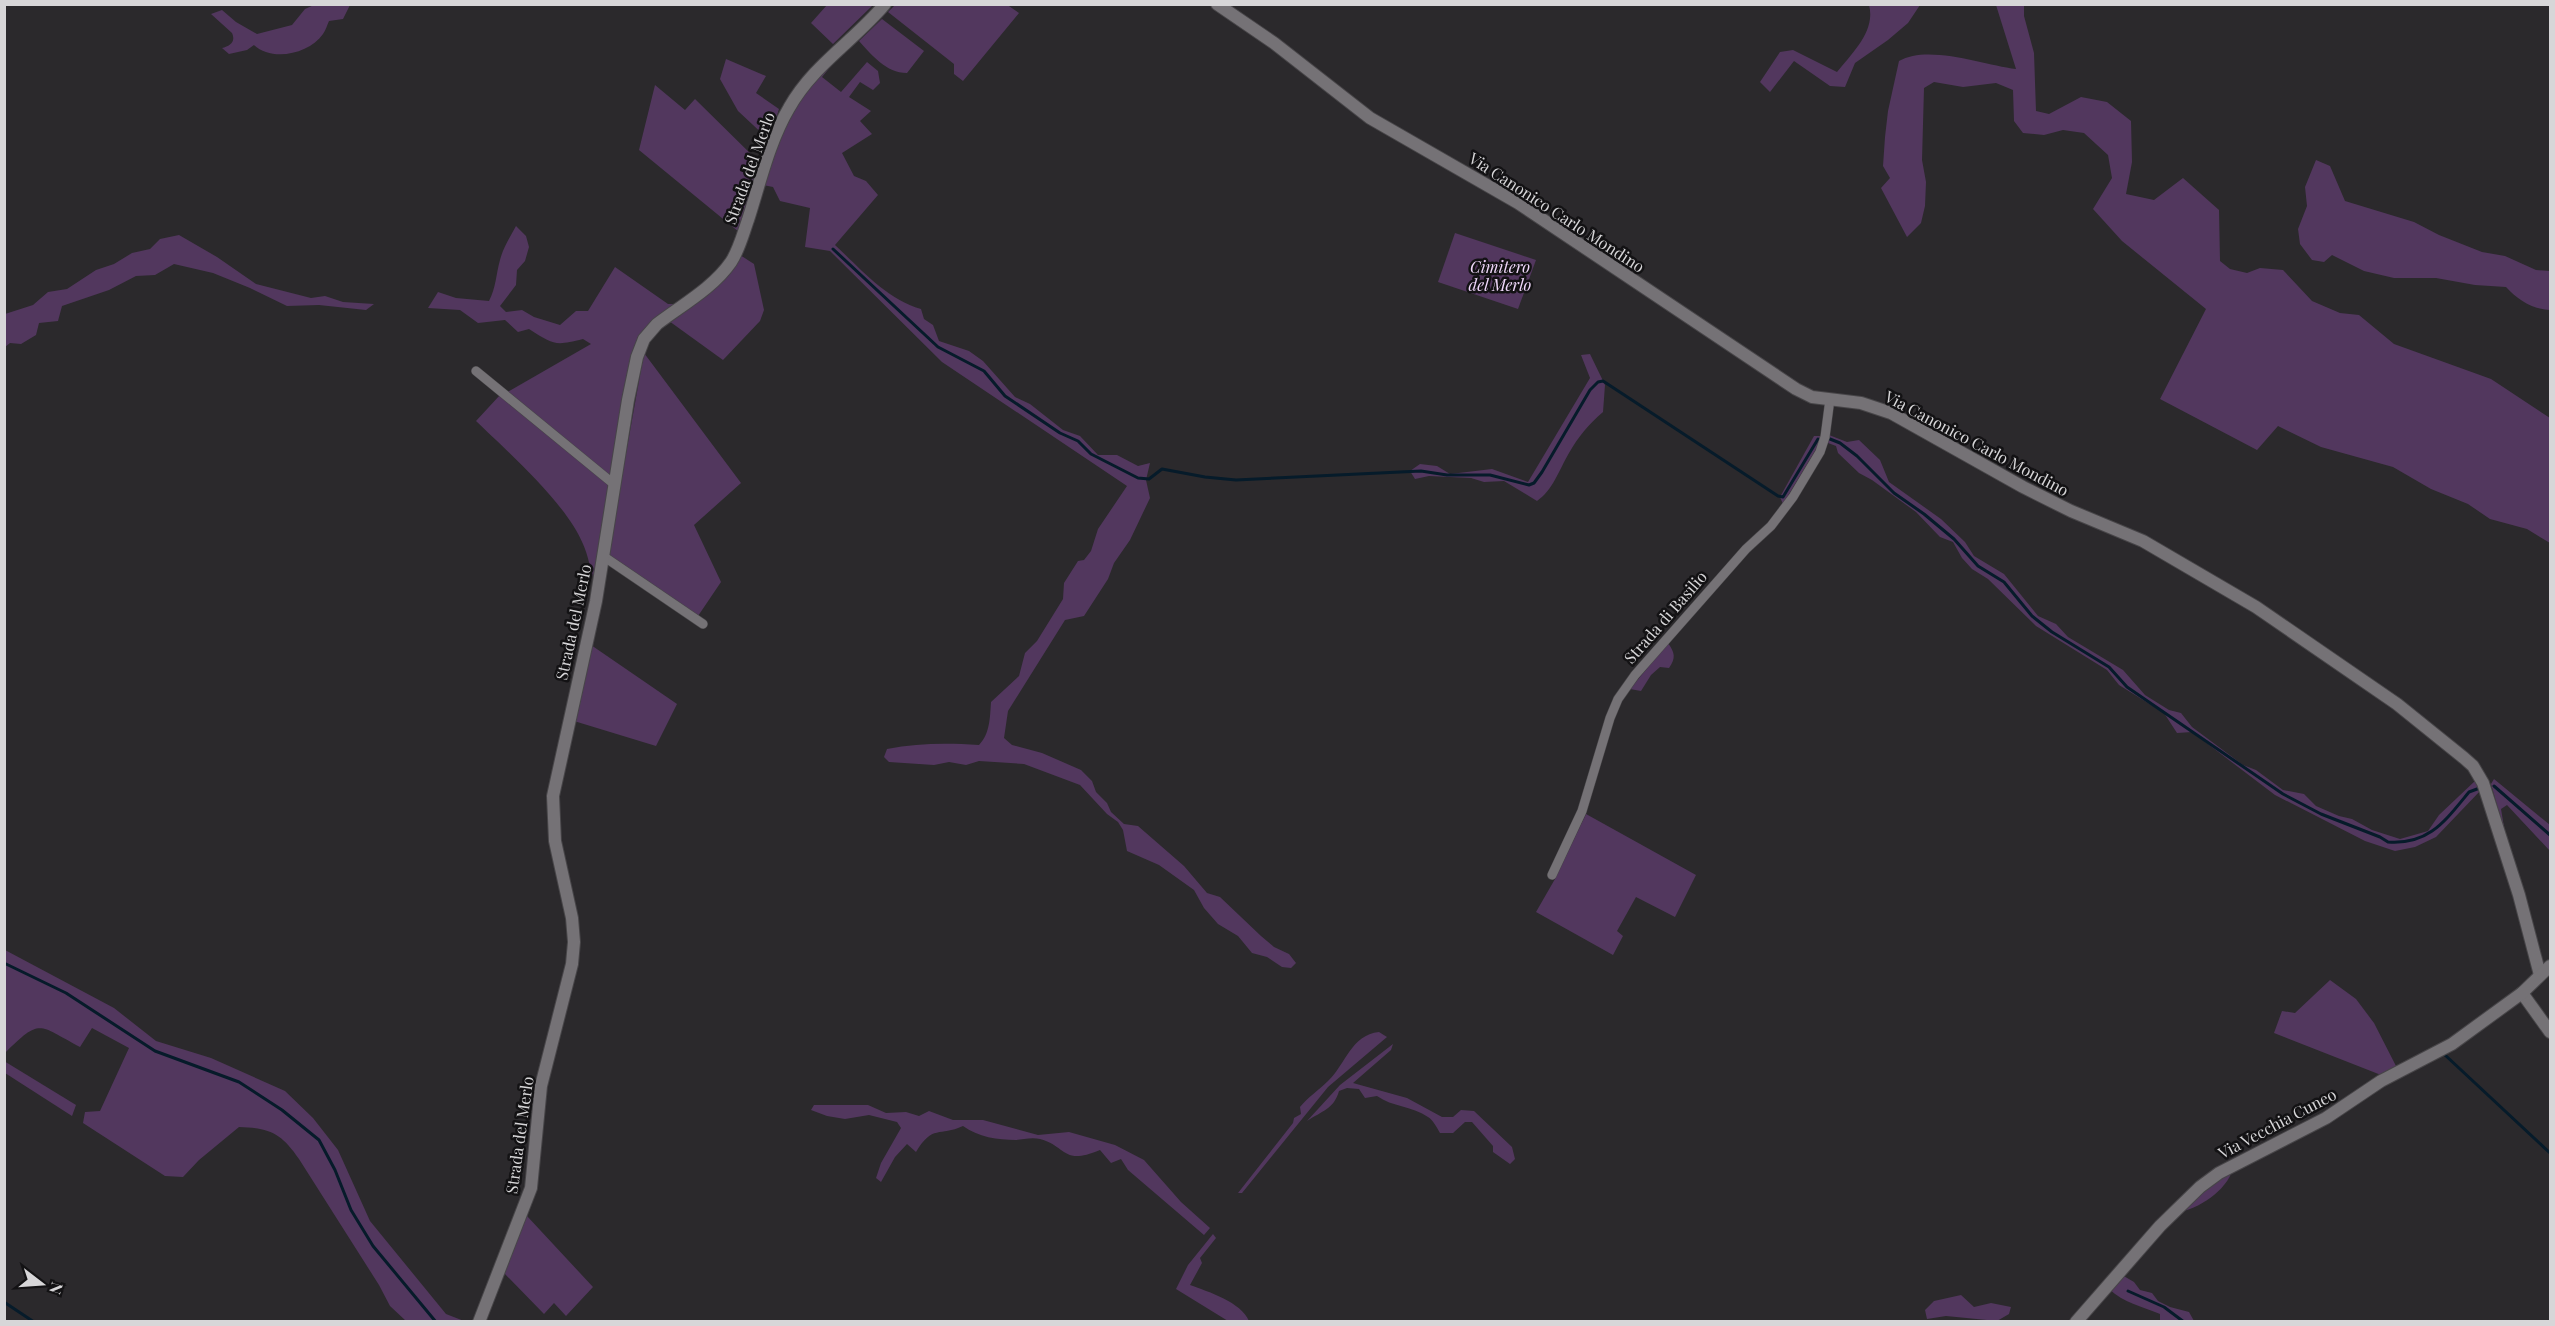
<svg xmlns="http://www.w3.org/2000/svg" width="2555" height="1326" viewBox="0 0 2555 1326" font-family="'Playfair Display',serif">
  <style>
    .green { fill: #52375e }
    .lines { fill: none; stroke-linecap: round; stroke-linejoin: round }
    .stream { stroke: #061b2a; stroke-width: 3 }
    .street-casing { stroke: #474548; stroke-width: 10 }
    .secondary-casing { stroke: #474548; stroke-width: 14 }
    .street { stroke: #757276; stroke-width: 9 }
    .secondary { stroke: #757276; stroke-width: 12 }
    .labels { text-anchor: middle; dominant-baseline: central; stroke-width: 5; stroke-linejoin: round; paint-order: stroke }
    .street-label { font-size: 16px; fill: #d7d6d8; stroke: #131214 }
    .park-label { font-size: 16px; font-style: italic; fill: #f1d9fc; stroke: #131214 }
  </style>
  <rect width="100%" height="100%" fill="#2b292c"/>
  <g class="green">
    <path d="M 1006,4 L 1019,13 L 963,81 L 954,74 L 954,64 L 888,12 L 895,5 Z"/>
    <path d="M 314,5 L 350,5 L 343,19 L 329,21 C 327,25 326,30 323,34 C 309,54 272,62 254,45 L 247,50 L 229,54 L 222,48 C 230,46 236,42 232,33 L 211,14 L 222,10 L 236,22 L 257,34 L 292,25 L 305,9 Z"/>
    <path d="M 827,5 L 827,4 L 873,5 L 833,44 L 811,23 Z"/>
    <path d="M 1869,5 L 1920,5 L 1908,23 L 1888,40 L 1855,63 L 1845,87 L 1830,86 L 1794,61 L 1770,92 L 1760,82 L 1780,52 L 1793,50 L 1837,72 C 1852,53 1876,31 1869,5 Z"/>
    <path d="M 1996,5 L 2024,5 L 2024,16 L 2034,53 L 2036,111 L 2049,114 L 2081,97 L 2107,102 L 2131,121 L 2132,162 L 2126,194 L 2154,200 L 2183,178 L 2219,210 L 2220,261 L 2230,269 L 2247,273 L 2260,268 L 2283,270 L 2312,301 L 2340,313 L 2359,315 L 2394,344 L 2491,379 L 2550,418 L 2550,543 L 2527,529 L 2490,519 L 2468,504 L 2431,489 L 2393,467 L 2321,447 L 2278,426 L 2257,450 L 2160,399 L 2206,309 L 2122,241 L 2093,209 L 2112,178 L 2108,155 L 2084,133 L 2063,130 L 2044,135 L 2023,133 L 2014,121 L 2013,90 L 1996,83 L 1963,87 L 1934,82 L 1924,88 L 1922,160 L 1926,182 L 1925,206 L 1921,223 L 1907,237 L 1881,188 L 1890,178 L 1883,166 L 1885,137 L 1888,111 L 1899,61 C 1928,44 1984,65 2016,69 Z"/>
    <path d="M 882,19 L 924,51 L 907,73 C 886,73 872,55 859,41 Z"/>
    <path d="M 726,59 L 766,76 L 756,93 L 779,109 L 769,140 L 738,111 L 720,79 Z"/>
    <path d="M 835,61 L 822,77 L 841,92 L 867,62 L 878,71 L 880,83 L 873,90 L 860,82 L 849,97 L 871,111 L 860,121 L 872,134 L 842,153 L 854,176 L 866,181 L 878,195 L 835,245 C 861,269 886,299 921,309 L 924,319 L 933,325 L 939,341 L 969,351 L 983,361 L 1015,397 L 1030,404 L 1063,430 L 1080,436 L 1098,455 L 1117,455 L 1138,466 L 1150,463 L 1146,480 L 1150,498 L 1130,540 L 1114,563 L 1108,579 L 1084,616 L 1065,620 L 1008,711 L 1004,738 L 1012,745 L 1042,753 L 1081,770 L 1092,781 L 1096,792 L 1107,803 L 1111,812 L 1124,824 L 1138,826 L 1184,866 L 1207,893 L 1220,897 L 1261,936 L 1274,947 L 1289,954 L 1296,963 L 1291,968 L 1282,967 L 1267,957 L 1252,953 L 1238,936 L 1218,924 L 1204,908 L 1194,890 L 1159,865 L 1127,851 L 1123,830 L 1118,822 L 1107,814 L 1080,785 L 1024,764 L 979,761 L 966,765 L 949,762 L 934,765 L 889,762 L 884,757 L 887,749 C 918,743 947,743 979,745 C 990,734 990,717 991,702 L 1019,676 L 1025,653 L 1037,641 L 1063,599 L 1064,583 L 1078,561 L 1084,560 L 1091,551 L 1098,529 L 1127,486 L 942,362 L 830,251 L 805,247 L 810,208 L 780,201 L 773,187 L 763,185 C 781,135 792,96 835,61 Z"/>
    <path d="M 655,85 L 685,110 L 695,99 L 761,164 L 739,232 L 639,150 Z"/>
    <path d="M 2316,160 L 2330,166 L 2345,201 L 2414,222 L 2439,235 L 2482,252 L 2505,256 L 2536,270 L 2550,271 L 2550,310 C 2532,309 2518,300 2506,287 L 2475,285 L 2436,278 L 2394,278 L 2364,271 L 2332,255 L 2324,262 L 2312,260 L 2300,244 L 2298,229 L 2307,206 L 2305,187 Z"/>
    <path d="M 516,226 L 526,236 L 529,247 L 525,261 L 517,270 L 516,285 L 500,306 L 506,312 L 522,310 L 534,317 L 560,325 L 576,311 L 588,311 L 615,267 L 668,304 L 677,304 L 639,336 L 634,347 L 611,478 L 506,393 L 591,344 L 583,339 C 555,346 554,345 529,329 L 518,332 L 505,320 L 478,323 L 460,310 L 428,308 L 438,292 L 456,298 L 489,301 C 496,288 496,274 500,260 C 503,248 510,237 516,226 Z"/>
    <path d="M 1455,233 L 1536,260 L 1518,309 L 1438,282 Z"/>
    <path d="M 179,235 L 217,257 L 256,284 L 311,298 L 325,296 L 343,302 L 374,304 L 366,310 L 319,305 L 287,306 L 250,288 L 213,273 L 174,264 L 155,275 L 136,276 L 109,290 L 62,306 L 58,321 L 39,323 L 36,335 L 21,344 L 10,343 L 5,347 L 5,314 L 33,305 L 48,292 L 67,289 L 96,270 L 114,264 L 132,253 L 150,249 L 160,239 Z"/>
    <path d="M 740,255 L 754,264 L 764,310 L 760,321 L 723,360 L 669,321 Z"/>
    <path d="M 644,353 L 741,483 L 694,525 L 721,582 L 698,616 L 608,554 Z"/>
    <path d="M 1590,354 L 1605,385 L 1603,412 C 1589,424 1578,437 1569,453 C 1559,470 1553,490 1537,501 L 1504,481 L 1484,482 L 1471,478 L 1429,476 L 1415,479 L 1410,471 L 1420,464 L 1437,466 L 1450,474 L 1492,469 L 1528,482 L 1590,378 L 1581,355 Z"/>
    <path d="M 500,395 L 610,485 L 594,580 C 590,568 588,555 583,544 C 566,503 508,452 476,421 Z"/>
    <path d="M 1829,435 L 1847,442 L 1859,440 L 1880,460 L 1889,482 L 1941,519 L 1965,542 L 1974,556 L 2004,574 L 2038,616 L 2056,624 L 2068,637 L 2123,670 L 2145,695 L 2169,710 L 2181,713 L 2192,727 L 2243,765 L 2256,770 L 2283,790 L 2304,794 L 2316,806 L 2339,816 L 2352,819 L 2372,830 L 2400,839 L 2428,831 L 2439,815 L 2476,780 L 2481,790 L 2436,837 L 2415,847 L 2395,851 L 2365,841 L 2275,795 L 2192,732 L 2177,733 L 2164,713 L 2119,685 L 2107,670 L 2036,626 L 1988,579 L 1972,569 L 1962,558 L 1953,542 L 1940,537 L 1916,512 L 1872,480 L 1859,473 L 1838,453 L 1836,446 L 1828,443 Z"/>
    <path d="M 1814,436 L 1821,436 L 1818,446 L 1783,504 L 1780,497 Z"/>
    <path d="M 1668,643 C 1675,653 1676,658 1669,668 L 1660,667 L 1651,675 L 1641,691 L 1630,689 Z"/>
    <path d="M 591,645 L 677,704 L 656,746 L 574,721 Z"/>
    <path d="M 2494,779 L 2550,825 L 2550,851 L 2507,805 L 2501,809 L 2505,833 L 2491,784 Z"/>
    <path d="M 1586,814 L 1696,875 L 1675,917 L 1636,897 L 1617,931 L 1623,936 L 1613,955 L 1536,912 L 1555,879 Z"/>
    <path d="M 5,950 L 114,1008 L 156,1041 L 211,1058 L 285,1091 L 313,1118 L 338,1150 L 370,1221 L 446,1314 L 464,1321 L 406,1321 L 390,1306 L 379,1285 L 299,1159 C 281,1133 270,1128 239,1127 L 199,1160 L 183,1177 L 165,1176 L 83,1123 L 85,1112 L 100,1111 L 129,1048 L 92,1028 L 80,1047 C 38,1025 41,1017 5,1053 Z"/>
    <path d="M 2330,980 L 2356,999 L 2374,1023 L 2396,1066 L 2381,1075 L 2274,1033 L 2282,1011 L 2295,1013 Z"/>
    <path d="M 1379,1032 L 1387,1037 L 1328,1087 L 1242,1193 L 1238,1193 L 1293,1123 L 1294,1118 L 1301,1114 L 1300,1107 C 1308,1097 1319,1090 1328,1081 C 1346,1064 1351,1035 1379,1032 Z"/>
    <path d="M 1393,1044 L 1391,1050 L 1353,1083 L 1407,1098 L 1442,1117 L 1453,1117 L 1461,1110 L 1474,1111 L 1512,1147 L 1515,1159 L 1510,1164 L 1493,1152 L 1493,1146 L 1472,1122 L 1465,1122 L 1453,1133 L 1440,1133 C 1437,1128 1433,1120 1428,1117 C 1413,1106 1392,1107 1377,1096 L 1365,1098 L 1359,1089 L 1347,1088 L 1339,1091 C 1334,1109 1322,1111 1307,1121 L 1340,1085 Z"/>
    <path d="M 4,1061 L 76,1105 L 72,1116 L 5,1073 Z"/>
    <path d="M 814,1105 L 868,1105 L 886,1113 L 906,1112 L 919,1116 L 929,1111 L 953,1120 L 983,1120 L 1038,1135 L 1069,1132 L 1115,1145 L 1144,1160 L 1181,1202 L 1210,1228 L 1204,1235 L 1128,1170 L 1121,1159 L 1111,1163 L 1100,1150 C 1062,1166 1067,1146 1040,1139 C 1033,1137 1023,1139 1016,1140 C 998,1140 978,1137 963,1126 C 939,1137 933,1124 916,1152 L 907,1144 L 895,1157 L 881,1182 L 876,1178 L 881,1163 L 901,1128 L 897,1122 L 869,1115 L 845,1119 L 827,1116 L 811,1110 Z"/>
    <path d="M 2233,1169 C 2226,1191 2199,1209 2176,1213 Z"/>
    <path d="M 527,1216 L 593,1287 L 566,1316 L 554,1303 L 544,1314 L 504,1273 Z"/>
    <path d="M 1213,1234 L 1216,1238 L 1200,1258 L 1202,1263 L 1190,1285 C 1209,1292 1241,1302 1249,1321 L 1228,1321 L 1176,1289 L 1188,1265 Z"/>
    <path d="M 2122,1275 L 2134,1282 L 2140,1290 L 2152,1293 L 2158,1301 L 2170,1307 L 2189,1312 L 2194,1321 L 2160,1321 L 2160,1314 C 2141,1306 2124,1303 2109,1289 Z"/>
    <path d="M 1961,1295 L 1974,1307 L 1991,1303 L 2011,1307 L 2009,1314 L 1997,1321 L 1946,1316 L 1927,1319 L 1925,1310 L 1934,1301 Z"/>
  </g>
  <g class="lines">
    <g class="stream">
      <path d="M 833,249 L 938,347 L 984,371 L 1005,396 L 1060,433 L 1078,441 L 1091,454 L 1138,478 L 1149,479 L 1162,469 L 1205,477 L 1236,480 L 1421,471 L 1447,475 L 1490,475 L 1529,485 L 1534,483 L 1542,472 L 1590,390 L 1598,382 L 1603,381 L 1778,496 L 1783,497 L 1818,439"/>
      <path d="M 1830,439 L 1840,443 L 1857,456 L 1894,493 L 1924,514 L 1954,539 L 1978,566 L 2004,582 L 2032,616 L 2052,632 L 2109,667 L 2127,687 L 2283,794 L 2321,814 L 2380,837 L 2388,842 C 2429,845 2445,821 2469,792 L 2477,789"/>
      <path d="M 2494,786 L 2550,835"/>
      <path d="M 4,963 L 66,993 L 155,1051 L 239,1082 L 282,1110 L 319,1140 L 335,1170 L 351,1210 L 373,1246 L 436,1322"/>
      <path d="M 2445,1055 L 2550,1153"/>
      <path d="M 2128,1291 L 2164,1307 L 2184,1322"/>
      <path d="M 4,1302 L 34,1322"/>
    </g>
    <defs>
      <g id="street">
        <path d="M 476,371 L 615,485"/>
        <path d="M 603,556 L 703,624"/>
        <path d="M 1552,875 L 1582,811 L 1610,718 L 1618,699 L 1635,675 L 1746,549 L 1771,526 L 1793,497 L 1820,452 L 1825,437 L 1830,399"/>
      </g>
      <g id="secondary">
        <path d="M 1217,4 L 1274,43 L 1370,118 L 1518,203 L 1796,389 L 1812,397 L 1861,403 L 1891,413 L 2023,487 L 2071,511 L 2143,541 L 2256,607 L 2397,704 L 2464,758 L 2473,766 L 2483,783 L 2519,895 L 2540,975"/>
        <path d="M 2522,993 L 2550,1032"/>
        <path d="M 479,1322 L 531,1188 L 541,1086 L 572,964 L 574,942 L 572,918 L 555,841 L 553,796 L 596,601 L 628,400 L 637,357 L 644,339 L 657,324 C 682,305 713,288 731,262 C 739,250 743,234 748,220 C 760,183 769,142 789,108 C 813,65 854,41 885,4"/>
        <path d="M 2076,1322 L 2160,1226 L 2200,1187 L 2219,1173 L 2326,1118 L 2381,1081 L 2452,1044 L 2522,993 L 2550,966"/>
      </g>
    </defs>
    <use href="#street" class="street-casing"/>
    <use href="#secondary" class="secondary-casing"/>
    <use href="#street" class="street"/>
    <use href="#secondary" class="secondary"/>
  </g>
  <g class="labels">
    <g class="street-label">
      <text transform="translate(749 168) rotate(-70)">Strada del Merlo</text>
      <text transform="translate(1557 212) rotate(33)">Via Canonico Carlo Mondino</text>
      <text transform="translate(1977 443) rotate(28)">Via Canonico Carlo Mondino</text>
      <text transform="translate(1665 617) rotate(-49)">Strada di Basilio</text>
      <text transform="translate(573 622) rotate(-78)">Strada del Merlo</text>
      <text transform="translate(2277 1123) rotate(-28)">Via Vecchia Cuneo</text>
      <text transform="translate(519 1135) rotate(-82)">Strada del Merlo</text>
    </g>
    <g class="park-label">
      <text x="1500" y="266">Cimitero<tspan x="1500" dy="18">del Merlo</tspan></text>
    </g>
  </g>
  <rect width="2555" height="1326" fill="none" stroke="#d7d6d8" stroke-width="12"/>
  <g transform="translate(42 1284) rotate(107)" stroke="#131214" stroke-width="4.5" paint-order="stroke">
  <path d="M0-4.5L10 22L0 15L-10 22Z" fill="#d7d6d8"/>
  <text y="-9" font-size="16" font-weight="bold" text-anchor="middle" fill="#d7d6d8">N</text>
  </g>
</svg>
